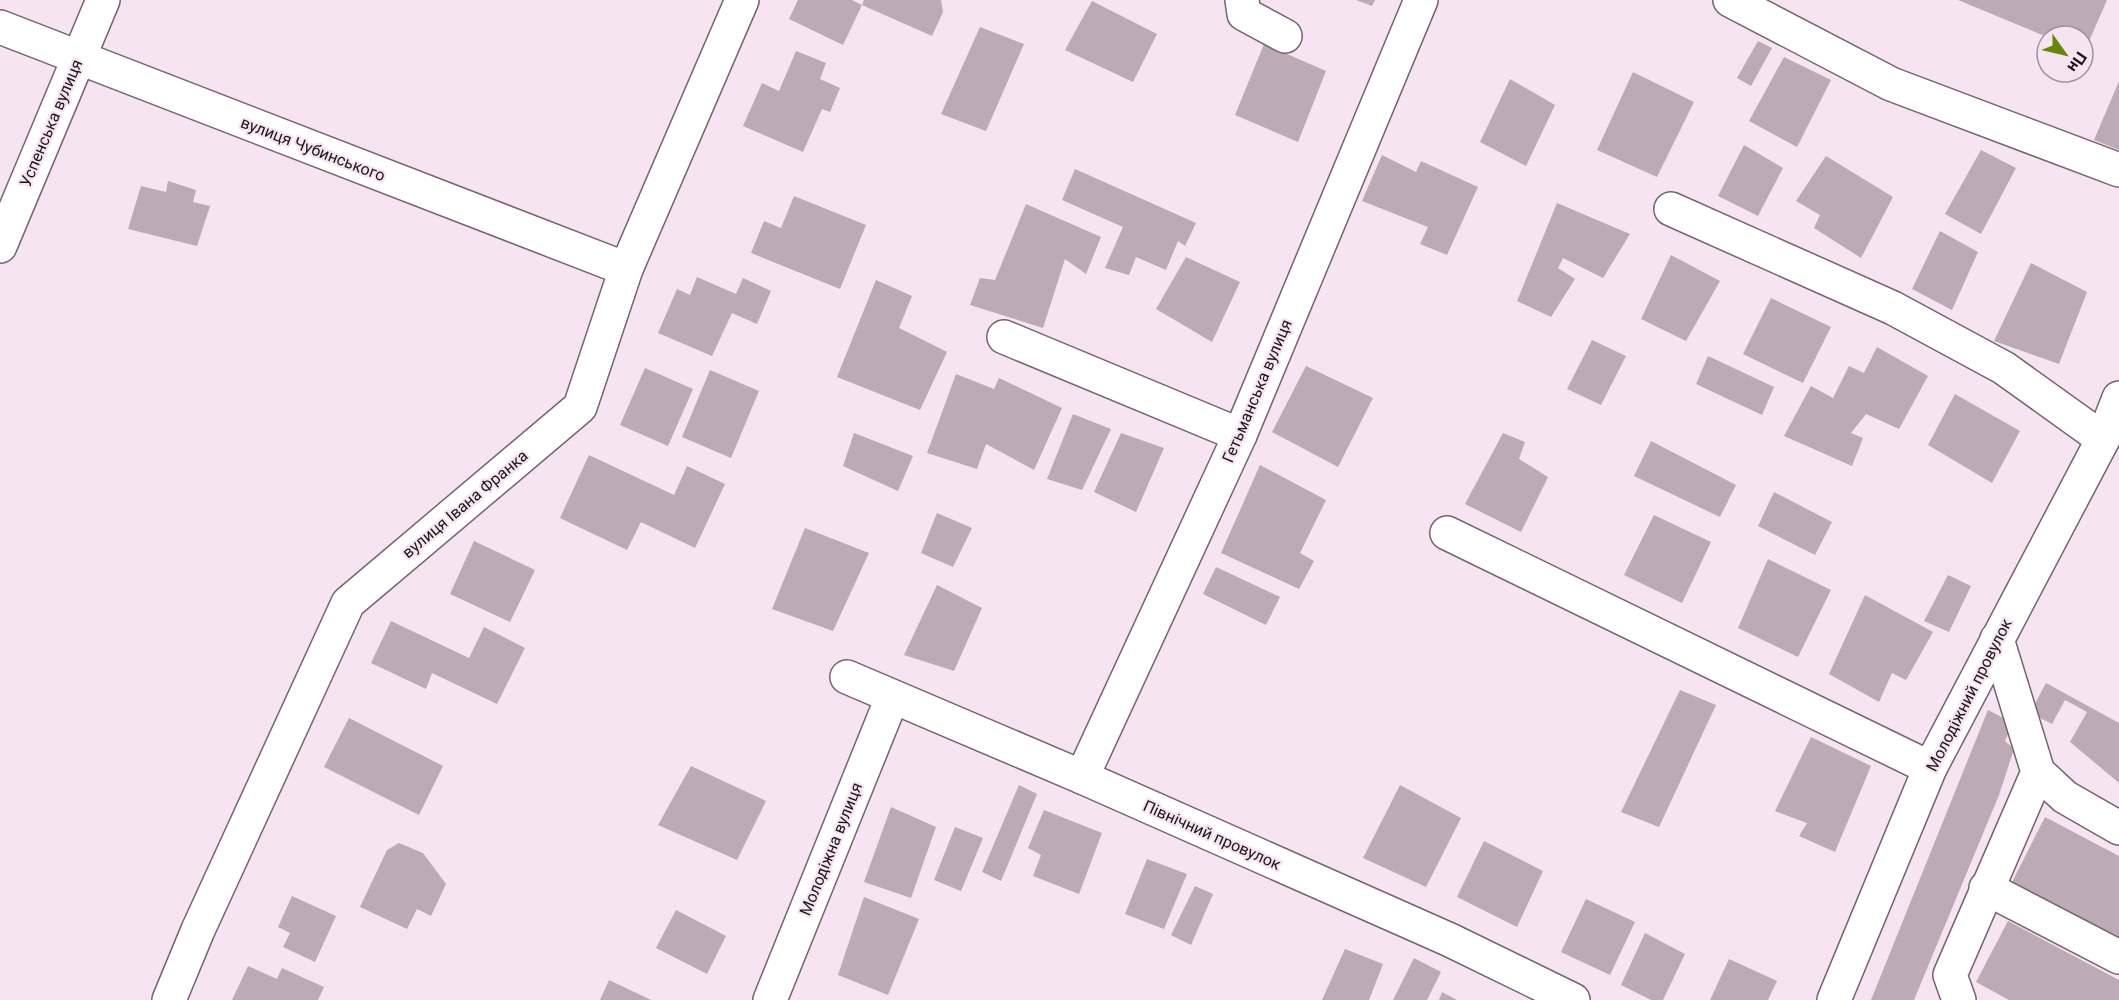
<svg xmlns="http://www.w3.org/2000/svg" width="2119" height="1000" viewBox="0 0 2119 1000" font-family="Roboto,sans-serif">
  <style>
    .building { fill: #bcaab7 }
    .lines { fill: none; stroke-linecap: round; stroke-linejoin: round }
    .minor-casing { stroke: #746470; stroke-width: 36 }
    .minor { stroke: #fff; stroke-width: 33 }
    .labels { text-anchor: middle; dominant-baseline: central; stroke-width: 4.5; stroke-linejoin: round; paint-order: stroke }
    .street-label { font-size: 16px; fill: #1c151a; stroke: #f7e4f2 }
  </style>
  <rect width="100%" height="100%" fill="#f7e4f2"/>
  <g class="building">
    <path d="M 798,0 L 852,0 L 862,5 L 843,45 L 789,19 Z"/>
    <path d="M 864,0 L 941,0 L 943,12 L 932,36 L 862,5 Z"/>
    <path d="M 1356,0 L 1375,0 L 1372,6 Z"/>
    <path d="M 1958,0 L 2107,0 L 2083,55 L 2083,36 L 2047,37 Z"/>
    <path d="M 1092,1 L 1157,34 L 1133,82 L 1065,50 Z"/>
    <path d="M 980,27 L 1024,44 L 986,131 L 941,114 Z"/>
    <path d="M 1758,41 L 1772,48 L 1751,86 L 1737,78 Z"/>
    <path d="M 1264,44 L 1326,71 L 1298,142 L 1235,115 Z"/>
    <path d="M 796,51 L 826,63 L 820,79 L 840,88 L 830,112 L 822,109 L 803,152 L 743,126 L 762,83 L 779,91 Z"/>
    <path d="M 1784,57 L 1831,80 L 1797,147 L 1749,121 Z"/>
    <path d="M 1633,72 L 1694,102 L 1657,177 L 1597,150 Z"/>
    <path d="M 1510,79 L 1555,105 L 1526,166 L 1480,142 Z"/>
    <path d="M 2119,81 L 2119,150 L 2094,140 Z"/>
    <path d="M 1744,145 L 1783,168 L 1758,216 L 1718,196 Z"/>
    <path d="M 1981,150 L 2016,168 L 1981,234 L 1945,214 Z"/>
    <path d="M 1382,155 L 1416,172 L 1421,161 L 1478,187 L 1447,255 L 1420,244 L 1428,227 L 1362,201 Z"/>
    <path d="M 1826,156 L 1893,197 L 1861,258 L 1814,228 L 1820,215 L 1796,201 Z"/>
    <path d="M 1075,169 L 1196,223 L 1185,246 L 1178,241 L 1166,270 L 1136,257 L 1129,275 L 1105,268 L 1123,227 L 1062,200 Z"/>
    <path d="M 168,181 L 196,190 L 193,202 L 210,206 L 197,246 L 128,229 L 141,186 L 166,192 Z"/>
    <path d="M 794,196 L 866,225 L 840,289 L 751,253 L 764,221 L 781,228 Z"/>
    <path d="M 1557,203 L 1630,234 L 1603,278 L 1563,258 L 1558,268 L 1575,279 L 1551,317 L 1517,301 Z"/>
    <path d="M 1026,204 L 1101,237 L 1086,274 L 1065,259 L 1043,328 L 970,305 L 980,278 L 995,280 Z"/>
    <path d="M 1940,231 L 1978,252 L 1952,310 L 1912,289 Z"/>
    <path d="M 1671,255 L 1720,281 L 1686,341 L 1641,319 Z"/>
    <path d="M 1186,257 L 1240,282 L 1212,342 L 1156,309 Z"/>
    <path d="M 2031,263 L 2087,292 L 2059,364 L 1994,341 Z"/>
    <path d="M 697,277 L 736,294 L 743,278 L 771,291 L 757,324 L 732,313 L 712,356 L 658,333 L 677,289 L 690,295 Z"/>
    <path d="M 876,280 L 912,296 L 899,328 L 947,352 L 920,410 L 837,377 Z"/>
    <path d="M 1771,298 L 1831,327 L 1803,383 L 1743,354 Z"/>
    <path d="M 1592,340 L 1626,356 L 1601,405 L 1567,389 Z"/>
    <path d="M 1877,347 L 1928,376 L 1899,429 L 1866,414 L 1851,433 L 1863,438 L 1852,466 L 1784,436 L 1811,386 L 1833,398 L 1849,366 L 1864,373 Z"/>
    <path d="M 1708,356 L 1774,387 L 1762,415 L 1696,384 Z"/>
    <path d="M 1306,366 L 1373,398 L 1338,467 L 1272,432 Z"/>
    <path d="M 645,368 L 693,389 L 668,446 L 620,425 Z"/>
    <path d="M 710,370 L 759,391 L 731,458 L 682,437 Z"/>
    <path d="M 956,374 L 994,389 L 999,378 L 1062,408 L 1034,470 L 986,444 L 977,469 L 927,453 Z"/>
    <path d="M 1955,394 L 2020,431 L 1992,483 L 1928,445 Z"/>
    <path d="M 1073,414 L 1111,429 L 1082,490 L 1047,479 Z"/>
    <path d="M 854,433 L 913,456 L 898,491 L 843,466 Z"/>
    <path d="M 1121,433 L 1164,448 L 1136,512 L 1094,492 Z"/>
    <path d="M 1503,433 L 1525,442 L 1519,459 L 1548,477 L 1521,532 L 1465,504 Z"/>
    <path d="M 1651,441 L 1736,485 L 1720,517 L 1634,476 Z"/>
    <path d="M 589,455 L 674,495 L 687,466 L 725,484 L 695,548 L 641,522 L 627,550 L 560,518 Z"/>
    <path d="M 1260,465 L 1326,500 L 1300,553 L 1314,561 L 1299,589 L 1221,553 Z"/>
    <path d="M 1774,492 L 1832,522 L 1815,555 L 1758,526 Z"/>
    <path d="M 937,513 L 972,528 L 953,567 L 921,553 Z"/>
    <path d="M 1654,515 L 1711,542 L 1682,603 L 1624,575 Z"/>
    <path d="M 805,528 L 869,553 L 833,631 L 772,609 Z"/>
    <path d="M 474,541 L 535,570 L 510,622 L 450,594 Z"/>
    <path d="M 1768,559 L 1831,590 L 1798,657 L 1738,628 Z"/>
    <path d="M 1216,567 L 1280,597 L 1266,625 L 1203,594 Z"/>
    <path d="M 1948,575 L 1971,586 L 1949,632 L 1924,621 Z"/>
    <path d="M 937,585 L 982,608 L 954,671 L 904,655 Z"/>
    <path d="M 1865,595 L 1933,632 L 1906,680 L 1892,673 L 1879,702 L 1829,674 Z"/>
    <path d="M 391,621 L 469,658 L 484,627 L 525,648 L 497,704 L 432,673 L 426,689 L 371,663 Z"/>
    <path d="M 2046,683 L 2119,723 L 2119,783 L 2070,742 L 2087,712 L 2065,700 L 2052,724 L 2030,713 Z"/>
    <path d="M 1680,690 L 1716,705 L 1659,827 L 1621,812 Z"/>
    <path d="M 1988,710 L 2013,723 L 2005,741 L 2014,749 L 1999,795 L 1914,1000 L 1871,1000 Z"/>
    <path d="M 349,718 L 443,766 L 419,815 L 324,767 Z"/>
    <path d="M 1811,737 L 1871,766 L 1835,852 L 1799,836 L 1807,823 L 1775,811 Z"/>
    <path d="M 691,766 L 766,801 L 737,860 L 658,825 Z"/>
    <path d="M 1019,785 L 1037,794 L 1001,881 L 982,872 Z"/>
    <path d="M 1400,785 L 1461,818 L 1426,887 L 1363,858 Z"/>
    <path d="M 891,807 L 936,827 L 911,898 L 864,882 Z"/>
    <path d="M 1044,810 L 1102,833 L 1079,894 L 1033,876 L 1041,855 L 1028,848 Z"/>
    <path d="M 2045,817 L 2119,856 L 2119,937 L 2012,882 Z"/>
    <path d="M 955,827 L 983,838 L 961,891 L 934,880 Z"/>
    <path d="M 1484,841 L 1543,871 L 1517,927 L 1457,897 Z"/>
    <path d="M 399,843 L 423,853 L 446,884 L 431,916 L 417,909 L 407,929 L 360,907 L 387,850 Z"/>
    <path d="M 1147,859 L 1187,874 L 1164,929 L 1125,914 Z"/>
    <path d="M 1195,886 L 1213,894 L 1191,945 L 1171,935 Z"/>
    <path d="M 292,896 L 336,916 L 315,962 L 283,947 L 290,933 L 278,927 Z"/>
    <path d="M 864,897 L 919,919 L 888,995 L 838,975 Z"/>
    <path d="M 1586,899 L 1635,922 L 1610,975 L 1561,952 Z"/>
    <path d="M 676,910 L 726,936 L 707,974 L 656,948 Z"/>
    <path d="M 2008,921 L 2119,980 L 2119,1000 L 2009,1000 L 1976,982 Z"/>
    <path d="M 1645,933 L 1685,954 L 1663,1000 L 1651,1000 L 1621,985 Z"/>
    <path d="M 1345,949 L 1383,964 L 1369,1000 L 1322,1000 Z"/>
    <path d="M 1414,958 L 1441,972 L 1427,1000 L 1393,1000 Z"/>
    <path d="M 1729,959 L 1777,981 L 1768,1000 L 1710,1000 Z"/>
    <path d="M 248,966 L 277,979 L 282,968 L 324,987 L 318,1000 L 232,1000 Z"/>
    <path d="M 609,980 L 651,1000 L 600,1000 Z"/>
    <path d="M 1442,992 L 1457,1000 L 1439,1000 Z"/>
  </g>
  <g class="lines">
    <defs>
      <g id="minor">
        <path d="M 1242,0 L 1244,14 L 1285,36"/>
        <path d="M 1730,0 L 1891,84 L 2119,170"/>
        <path d="M 0,27 L 626,269"/>
        <path d="M 1671,209 L 1893,308 L 2004,368 L 2103,439"/>
        <path d="M 0,246 L 103,0"/>
        <path d="M 1004,337 L 1240,435"/>
        <path d="M 1447,533 L 1930,768"/>
        <path d="M 847,677 L 1082,777 L 1450,940 L 1573,1000"/>
        <path d="M 2038,772 L 2065,797 L 2119,828"/>
        <path d="M 1082,777 L 1240,435 L 1421,0"/>
        <path d="M 1986,888 L 2119,957"/>
        <path d="M 169,1000 L 198,930 L 348,603 L 580,407 L 626,269 L 742,0"/>
        <path d="M 770,1000 L 892,698"/>
        <path d="M 1834,1000 L 1930,768 L 2103,439 L 2119,398"/>
        <path d="M 1959,1000 L 1950,975 L 2038,772 L 1997,639"/>
      </g>
    </defs>
    <use href="#minor" class="minor-casing"/>
    <use href="#minor" class="minor"/>
  </g>
  <g class="labels">
    <g class="street-label">
      <text transform="translate(51 123) rotate(-67)">Успенська вулиця</text>
      <text transform="translate(313 149) rotate(21)">вулиця Чубинського</text>
      <text transform="translate(1257 391) rotate(-67)">Гетьманська вулиця</text>
      <text transform="translate(465 504) rotate(-40)">вулиця Івана Франка</text>
      <text transform="translate(1969 695) rotate(-63)">Молодіжний провулок</text>
      <text transform="translate(1212 835) rotate(24)">Північний провулок</text>
      <text transform="translate(831 849) rotate(-68)">Молодіжна вулиця</text>
    </g>
  </g>
  <g transform="translate(2065 54) rotate(124)"><circle r="28" fill="#f7e4f2" stroke="#9f919c" stroke-width="1.5"/>
  <path d="M0-4.5L10 22L0 15L-10 22Z" fill="#668703"/>
  <text y="-9" font-size="16" font-weight="bold" text-anchor="middle" fill="#1c151a">Пн</text>
  </g>
</svg>
